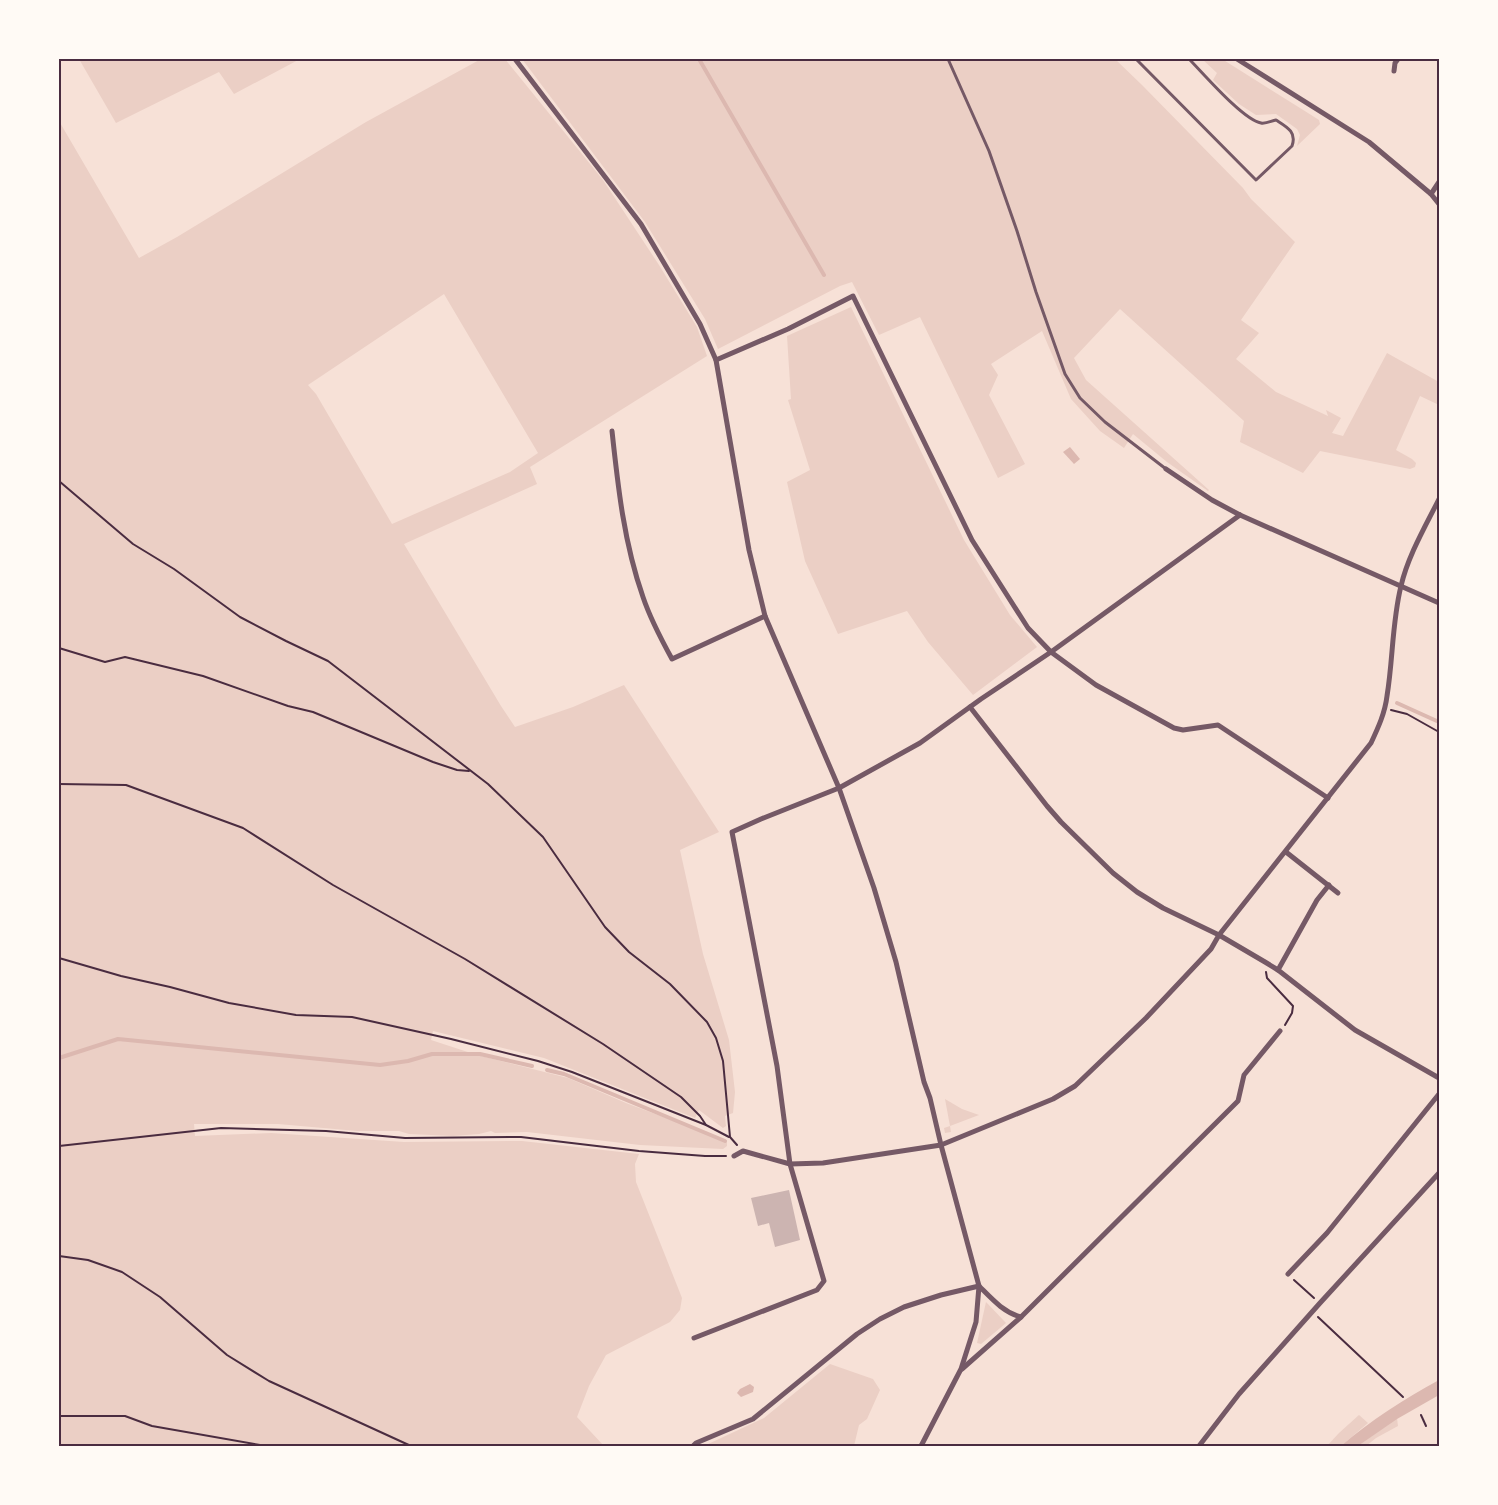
<svg xmlns="http://www.w3.org/2000/svg" width="1498" height="1505" viewBox="0 0 1498 1505" font-family="'IBM Plex Serif',serif">
  <style>
    .green { fill: #ebcfc5; fill-rule: evenodd }
    .water { fill: #dcb8b0 }
    .lines { fill: none; stroke-linecap: round; stroke-linejoin: round }
    .stream { stroke: #dcb8b0; stroke-width: 4 }
    .building { fill: #ccb4b1 }
    .path { stroke: #4a2c40; stroke-width: 2 }
    .service { stroke: #755966; stroke-width: 3 }
    .minor { stroke: #755966; stroke-width: 5 }
    .neatline { fill: none; stroke: #4a2c40; stroke-width: 2 }
  </style>
  <rect width="100%" height="100%" fill="#f7e1d7"/>
  <g class="green">
    <path d="M 79,59 L 300,59 L 234,94 L 219,72 L 116,123 Z"/>
    <path d="M 481,59 L 505,59 L 603,180 L 659,265 L 697,327 L 707,356 L 530,467 L 537,484 L 404,544 L 501,706 L 515,727 L 573,707 L 624,685 L 719,832 L 680,850 L 703,954 L 729,1040 L 735,1092 L 733,1113 L 725,1116 L 726,1126 L 723,1128 L 699,1110 L 695,1118 L 544,1058 L 433,1031 L 431,1040 L 477,1055 L 568,1078 L 626,1103 L 727,1141 L 727,1146 L 723,1149 L 640,1145 L 527,1132 L 495,1133 L 491,1131 L 479,1134 L 453,1136 L 409,1134 L 399,1131 L 357,1131 L 278,1124 L 194,1124 L 195,1136 L 271,1133 L 404,1142 L 522,1141 L 639,1154 L 635,1164 L 636,1182 L 682,1298 L 680,1310 L 670,1322 L 606,1355 L 589,1386 L 577,1417 L 604,1446 L 59,1446 L 59,121 L 139,258 L 177,237 L 366,122 ZM 444,294 L 538,453 L 510,472 L 392,524 L 316,394 L 308,385 Z"/>
    <path d="M 522,59 L 1115,59 L 1142,85 L 1243,188 L 1251,199 L 1295,242 L 1241,320 L 1259,333 L 1236,359 L 1276,392 L 1328,416 L 1326,410 L 1341,418 L 1332,433 L 1343,436 L 1387,353 L 1439,382 L 1439,405 L 1420,396 L 1396,450 L 1412,459 L 1416,463 L 1415,467 L 1410,469 L 1320,451 L 1303,473 L 1240,442 L 1244,421 L 1120,309 L 1074,358 L 1086,380 L 1209,490 L 1208,491 L 1167,462 L 1133,434 L 1124,448 L 1100,431 L 1071,399 L 1042,331 L 991,364 L 998,375 L 989,395 L 1025,464 L 998,478 L 920,317 L 879,335 L 852,282 L 840,286 L 718,349 L 705,319 L 645,222 Z"/>
    <path d="M 1202,59 L 1222,59 L 1308,113 L 1319,120 L 1320,124 L 1297,146 L 1300,135 L 1297,129 L 1276,114 L 1256,115 L 1239,104 L 1213,80 L 1217,73 Z"/>
    <path d="M 851,307 L 964,540 L 1010,615 L 1037,647 L 973,695 L 928,642 L 907,611 L 838,634 L 805,561 L 787,482 L 810,470 L 788,400 L 791,399 L 787,336 Z"/>
    <path d="M 945,1099 L 962,1109 L 979,1115 L 950,1126 L 951,1132 L 945,1133 L 944,1128 L 950,1126 Z"/>
    <path d="M 986,1302 L 1006,1323 L 981,1344 L 977,1343 Z"/>
    <path d="M 830,1364 L 873,1379 L 880,1390 L 867,1419 L 859,1425 L 854,1446 L 707,1446 L 706,1445 L 764,1418 Z"/>
    <path d="M 1359,1415 L 1368,1423 L 1341,1446 L 1327,1446 L 1339,1433 Z"/>
    <path d="M 1397,1418 L 1398,1426 L 1376,1438 L 1366,1446 L 1358,1446 Z"/>
  </g>
  <g class="water">
    <path d="M 1070,447 L 1080,459 L 1074,464 L 1063,452 Z"/>
    <path d="M 1439,1380 L 1439,1395 L 1397,1419 L 1358,1446 L 1341,1446 C 1371,1420 1404,1399 1439,1380 Z"/>
    <path d="M 750,1384 L 754,1387 L 753,1392 L 741,1397 L 737,1393 L 740,1389 Z"/>
  </g>
  <g class="lines">
    <g class="stream">
      <path d="M 699,59 L 824,275"/>
      <path d="M 1397,703 L 1439,722"/>
      <path d="M 59,1058 L 118,1039 L 380,1065 L 408,1061 L 432,1054 L 480,1054 L 532,1066"/>
      <path d="M 547,1070 L 564,1074 L 725,1141"/>
    </g>
  </g>
  <path class="building" d="M 789,1190 L 800,1240 L 775,1247 L 769,1223 L 758,1226 L 751,1198 Z"/>
  <g class="lines">
    <g class="path">
      <path d="M 59,481 L 133,544 L 174,569 L 240,617 L 286,641 L 328,661 L 488,784 L 543,837 L 605,927 L 629,952 L 670,984 L 707,1022 L 716,1038 L 723,1061 L 730,1137 L 737,1145"/>
      <path d="M 59,648 L 105,662 L 125,657 L 203,676 L 288,706 L 313,712 L 433,762 L 457,770 L 469,771"/>
      <path d="M 1391,710 L 1407,714 L 1439,732"/>
      <path d="M 59,784 L 126,785 L 243,828 L 333,885 L 465,959 L 603,1044 L 681,1097 L 700,1116 L 706,1125 L 729,1137"/>
      <path d="M 59,958 L 121,976 L 170,987 L 229,1003 L 296,1015 L 352,1017 L 451,1039 L 538,1061 L 572,1072 L 706,1125"/>
      <path d="M 1266,972 L 1267,978 L 1293,1006 L 1292,1013 L 1285,1025"/>
      <path d="M 59,1146 L 221,1128 L 326,1131 L 405,1138 L 521,1137 L 639,1151 L 705,1156 L 726,1156"/>
      <path d="M 59,1256 L 88,1260 L 122,1272 L 160,1297 L 227,1355 L 269,1381 L 411,1446"/>
      <path d="M 1294,1280 L 1314,1298"/>
      <path d="M 1318,1317 L 1403,1397"/>
      <path d="M 1421,1415 L 1426,1426"/>
      <path d="M 59,1416 L 125,1416 L 152,1426 L 266,1446"/>
    </g>
    <g class="service">
      <path d="M 948,59 L 989,151 L 1017,231 L 1036,292 L 1065,374 L 1080,398 L 1105,422 L 1166,469"/>
      <path d="M 1136,59 L 1256,180 L 1292,146 C 1297,132 1287,127 1276,120 C 1271,121 1266,124 1261,123 C 1243,120 1203,73 1189,59"/>
    </g>
    <g class="minor">
      <path d="M 515,59 L 641,224 L 700,324 L 716,360 L 749,550 L 765,616 L 839,788 L 874,888 L 896,962 L 924,1082 L 930,1098 L 941,1145 L 979,1286 L 976,1322 L 961,1369 L 921,1446"/>
      <path d="M 1237,59 L 1369,142 L 1431,194 L 1439,204"/>
      <path d="M 1394,71 L 1395,63 L 1398,59"/>
      <path d="M 1431,194 L 1439,182"/>
      <path d="M 716,360 L 788,329 L 853,296 L 972,540 L 1028,628 L 1051,652 L 1096,685 L 1174,728 L 1183,730 L 1218,725 L 1328,798"/>
      <path d="M 612,431 C 618,487 624,543 643,597 C 650,618 661,639 672,659 L 765,616"/>
      <path d="M 1166,469 L 1212,500 L 1240,515 L 1439,603"/>
      <path d="M 970,707 L 1047,806 L 1061,822 L 1113,873 L 1137,892 L 1163,908 L 1219,935 L 1265,962 L 1278,970 L 1355,1030 L 1439,1078"/>
      <path d="M 1286,852 L 1338,893"/>
      <path d="M 1278,970 L 1317,900 L 1329,885"/>
      <path d="M 734,1156 L 743,1151 L 790,1164 L 823,1163 L 941,1145 L 1053,1099 L 1075,1086 L 1146,1018 L 1211,949 L 1219,935 L 1371,743 C 1378,728 1385,713 1387,696 C 1393,660 1392,622 1401,586 C 1408,556 1425,527 1439,499"/>
      <path d="M 1288,1274 L 1327,1233 L 1439,1094"/>
      <path d="M 1021,1317 L 1238,1101 L 1244,1075 L 1280,1031"/>
      <path d="M 694,1338 L 817,1290 L 824,1281 L 790,1164 L 777,1066 L 732,832 L 761,819 L 839,788 L 920,743 L 981,699 L 1051,652 L 1240,515"/>
      <path d="M 693,1446 L 696,1443 L 753,1419 L 857,1334 L 880,1319 L 904,1307 L 941,1295 L 979,1286 C 992,1299 1003,1312 1021,1317 L 962,1369"/>
      <path d="M 1199,1446 L 1239,1394 L 1320,1303 L 1439,1173"/>
    </g>
  </g>
  <rect width="1498" height="1505" fill="none" stroke="#fffaf5" stroke-width="120"/>
  <rect x="60" y="60" width="1378" height="1385" class="neatline"/>
</svg>
